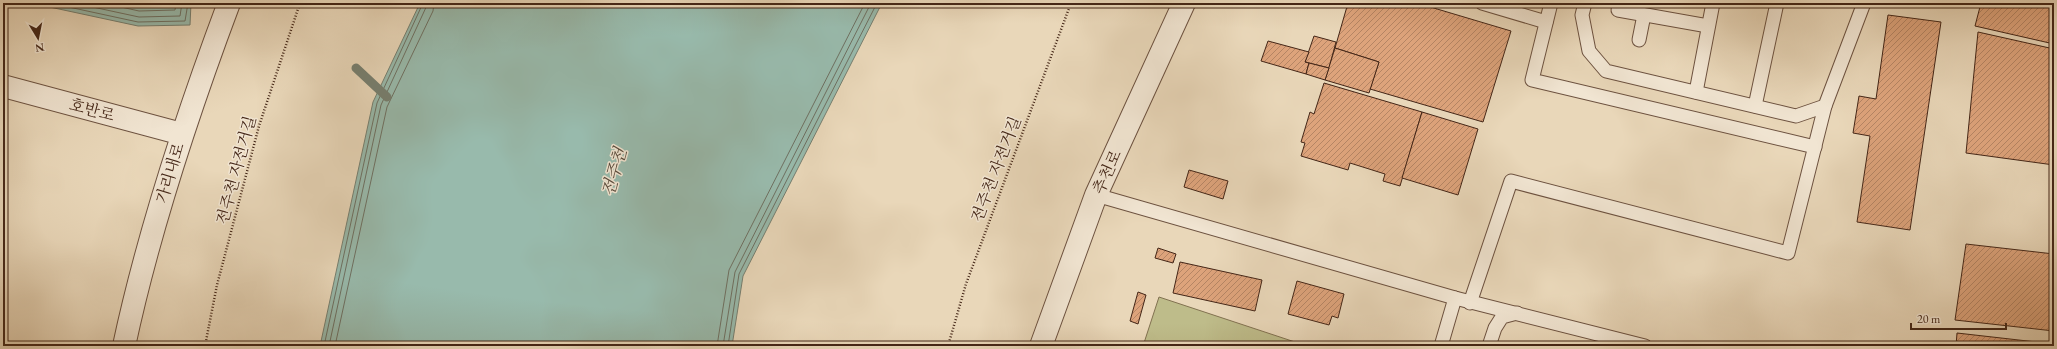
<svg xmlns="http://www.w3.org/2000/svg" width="2057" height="349" viewBox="0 0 2057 349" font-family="'EB Garamond','Noto Serif KR',serif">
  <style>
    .green { fill: #bebc8a; stroke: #817150 }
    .water { fill: #98baac; stroke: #767f70 }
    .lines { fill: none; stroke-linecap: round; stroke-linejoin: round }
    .shore { stroke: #6e7062; stroke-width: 1 }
    .stream { stroke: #767f70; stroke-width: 9 }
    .building { fill: url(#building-hatch); stroke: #442617 }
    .service-casing { stroke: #6d5240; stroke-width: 15 }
    .minor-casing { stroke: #6d5240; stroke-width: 24 }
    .tertiary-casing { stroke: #6d5240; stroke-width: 24 }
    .path { stroke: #442617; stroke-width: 2.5; stroke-dasharray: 1 2; stroke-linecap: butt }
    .service { stroke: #f1e5d2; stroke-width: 13 }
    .minor { stroke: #f1e5d2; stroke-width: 22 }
    .tertiary { stroke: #f1e5d2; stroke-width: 22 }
    .labels { text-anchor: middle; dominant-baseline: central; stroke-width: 3; stroke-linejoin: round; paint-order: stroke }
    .street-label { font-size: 16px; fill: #442617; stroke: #f1e5d2 }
    .water-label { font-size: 17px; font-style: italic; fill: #594b3c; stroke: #f1e5d2 }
  </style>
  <defs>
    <pattern id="building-hatch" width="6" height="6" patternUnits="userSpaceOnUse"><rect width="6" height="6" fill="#dda37b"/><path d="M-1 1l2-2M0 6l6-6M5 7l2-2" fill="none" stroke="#b58564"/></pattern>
  </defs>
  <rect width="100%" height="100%" fill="#e9d7b9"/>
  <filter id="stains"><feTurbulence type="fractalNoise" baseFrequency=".005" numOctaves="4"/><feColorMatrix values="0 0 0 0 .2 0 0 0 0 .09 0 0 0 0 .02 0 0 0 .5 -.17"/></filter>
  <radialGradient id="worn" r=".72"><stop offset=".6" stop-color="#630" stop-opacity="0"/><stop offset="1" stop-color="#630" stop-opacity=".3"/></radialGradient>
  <path class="green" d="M 1159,297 L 1307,346 L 1143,346 Z"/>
  <g class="water">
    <path d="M 31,3 L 191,3 L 190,25 L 138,26 Z"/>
    <path d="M 420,3 L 882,3 L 743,276 L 732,346 L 320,346 L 373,102 Z"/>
  </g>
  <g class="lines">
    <g class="shore">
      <path d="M 50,3 L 138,22 L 185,21 L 188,3"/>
      <path d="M 74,3 L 139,17 L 180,16 L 182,3"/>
      <path d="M 103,3 L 139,11 L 175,10 L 176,3"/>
      <path d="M 324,346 L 377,103 L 423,3"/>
      <path d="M 329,346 L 381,105 L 428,3"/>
      <path d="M 335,346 L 387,107 L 433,11 L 434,3"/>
      <path d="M 717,346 L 729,270 L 865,3"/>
      <path d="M 723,346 L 735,272 L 871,3"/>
      <path d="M 728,346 L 739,274 L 877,3"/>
    </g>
    <path class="stream" d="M 356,68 L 387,97"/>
  </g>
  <g class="building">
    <path d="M 1348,3 L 1417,3 L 1511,31 L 1483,122 L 1370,89 L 1379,62 L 1335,48 Z"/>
    <path d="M 1981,3 L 2054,3 L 2054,44 L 1975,26 Z"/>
    <path d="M 1888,15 L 1941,22 L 1910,230 L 1857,222 L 1870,136 L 1853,133 L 1859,96 L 1876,99 Z"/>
    <path d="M 1978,32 L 2054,49 L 2054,165 L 1966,153 Z"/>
    <path d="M 1314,36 L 1336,42 L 1329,68 L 1305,62 Z"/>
    <path d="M 1268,41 L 1309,52 L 1305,62 L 1309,63 L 1306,74 L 1261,61 Z"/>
    <path d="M 1335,48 L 1379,62 L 1369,93 L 1325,80 Z"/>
    <path d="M 1309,63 L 1329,68 L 1325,80 L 1306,74 Z"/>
    <path d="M 1324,83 L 1422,112 L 1400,186 L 1383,181 L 1385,174 L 1350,163 L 1348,170 L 1301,156 L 1305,143 L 1301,142 L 1310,112 L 1314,114 Z"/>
    <path d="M 1422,112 L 1478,129 L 1458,195 L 1402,178 Z"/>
    <path d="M 1189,170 L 1228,181 L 1223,199 L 1184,187 Z"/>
    <path d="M 1966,244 L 2054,254 L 2054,331 L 1955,320 Z"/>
    <path d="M 1158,248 L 1176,254 L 1173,263 L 1155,258 Z"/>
    <path d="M 1180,262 L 1262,280 L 1255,311 L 1173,293 Z"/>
    <path d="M 1297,281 L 1344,294 L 1338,318 L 1332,316 L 1329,325 L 1288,314 Z"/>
    <path d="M 1138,292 L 1146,295 L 1138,324 L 1130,321 Z"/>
    <path d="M 1957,333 L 2054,344 L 2054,346 L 1956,346 Z"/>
  </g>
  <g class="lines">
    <defs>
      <g id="service">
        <path d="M 1482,3 L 1546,22"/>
        <path d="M 1551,3 L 1532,80 L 1815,147"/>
        <path d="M 1585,3 L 1582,15 L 1589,51 L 1606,71 L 1796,116 L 1825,106 L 1864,3"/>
        <path d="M 1618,10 L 1708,26"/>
        <path d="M 1639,40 L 1644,15"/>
        <path d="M 1696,92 L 1713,3"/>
        <path d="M 1755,106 L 1777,3"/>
        <path d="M 1096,195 L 1455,298 L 1645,346"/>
        <path d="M 1470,303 L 1511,181 L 1788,253 L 1825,106"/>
        <path d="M 1441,346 L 1455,298"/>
        <path d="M 1489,346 L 1495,328 L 1502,317 L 1517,313"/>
      </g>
      <g id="minor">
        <path d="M 3,86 L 182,134"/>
        <path d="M 1041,346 L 1096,195 L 1184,3"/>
      </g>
      <path id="tertiary" d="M 124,346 C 149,229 187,115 229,3"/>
    </defs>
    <use href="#service" class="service-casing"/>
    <use href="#minor" class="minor-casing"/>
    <use href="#tertiary" class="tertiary-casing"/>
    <g class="path">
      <path d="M 205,346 L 217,285 L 259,126 L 300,3"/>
      <path d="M 948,346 L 966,284 L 1071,3"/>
    </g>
    <use href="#service" class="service"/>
    <use href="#minor" class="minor"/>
    <use href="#tertiary" class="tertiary"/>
  </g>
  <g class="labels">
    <g class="street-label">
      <text transform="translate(92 110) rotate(15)">호반로</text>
      <text transform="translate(996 169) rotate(-69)">전주천 자전거길</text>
      <text transform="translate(236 170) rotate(-75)">전주천 자전거길</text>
      <text transform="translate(1107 172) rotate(-66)">추천로</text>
      <text transform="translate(170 173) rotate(-73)">가리내로</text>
    </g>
    <g class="water-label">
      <text transform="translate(614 172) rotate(-74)">전주천</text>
    </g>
  </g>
  <rect width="2057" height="349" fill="none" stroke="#e9d7b9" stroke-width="16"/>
  <rect x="4" y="4" width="2049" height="341" fill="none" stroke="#442617" stroke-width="2"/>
  <rect x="8" y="8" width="2041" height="333" fill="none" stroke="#442617"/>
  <g transform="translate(38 38) rotate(170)" stroke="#f1e5d2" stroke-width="3" paint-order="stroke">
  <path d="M0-3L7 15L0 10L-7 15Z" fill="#442617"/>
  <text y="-6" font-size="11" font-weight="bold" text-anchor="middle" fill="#442617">N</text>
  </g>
  <path d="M1911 323v6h95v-6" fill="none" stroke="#442617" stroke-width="2"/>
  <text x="1917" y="323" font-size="12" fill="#442617" stroke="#f1e5d2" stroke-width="3" paint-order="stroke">20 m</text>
  <rect width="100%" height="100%" filter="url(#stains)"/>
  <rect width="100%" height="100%" fill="url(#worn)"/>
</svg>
